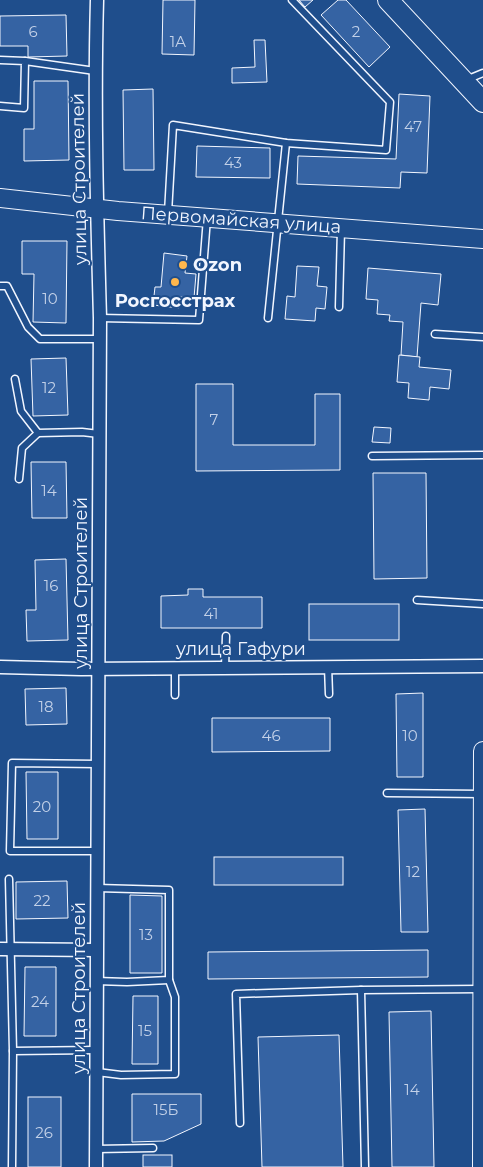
<svg xmlns="http://www.w3.org/2000/svg" width="483" height="1167" viewBox="0 0 483 1167" font-family="Montserrat,sans-serif">
  <style>
    .building { fill: #3563a3; stroke: #f2f6ff }
    .lines { fill: none; stroke-linecap: round; stroke-linejoin: round }
    .lane-casing { stroke: #f2f6ff; stroke-width: 9 }
    .street-casing { stroke: #f2f6ff; stroke-width: 15 }
    .secondary-casing { stroke: #f2f6ff; stroke-width: 20 }
    .primary-casing { stroke: #f2f6ff; stroke-width: 22 }
    .lane { stroke: #1f4e8c; stroke-width: 6 }
    .street { stroke: #1f4e8c; stroke-width: 12 }
    .secondary { stroke: #1f4e8c; stroke-width: 18 }
    .primary { stroke: #1f4e8c; stroke-width: 20 }
    .poi-dot { fill: #ffb74d; stroke: #1f4e8c; stroke-width: 2 }
    .labels { text-anchor: middle; dominant-baseline: central; stroke-width: 4; stroke-linejoin: round; paint-order: stroke }
    .number-label { font-size: 15px; fill: #c3d1e8 }
    .street-label { font-size: 18px; fill: #f2f6ff; stroke: #1f4e8c }
    .poi-label { font-size: 18px; font-weight: bold; fill: #f2f6ff; stroke: #1f4e8c; text-anchor: start }
  </style>
  <rect width="100%" height="100%" fill="#1f4e8c"/>
  <g class="building">
    <path d="M 163,0 L 195,0 L 194,55 L 162,54 Z"/>
    <path d="M 299,0 L 313,0 L 305,7 Z"/>
    <path d="M 338,0 L 346,0 L 390,47 L 369,67 L 321,15 Z"/>
    <path d="M 66,15 L 67,56 L 28,57 L 28,46 L 0,46 L 0,16 Z"/>
    <path d="M 254,40 L 265,40 L 267,82 L 232,83 L 232,68 L 255,67 Z"/>
    <path d="M 34,81 L 68,81 L 69,160 L 24,161 L 24,129 L 34,129 Z"/>
    <path d="M 153,89 L 154,170 L 124,170 L 123,90 Z"/>
    <path d="M 399,94 L 430,96 L 427,173 L 401,172 L 400,188 L 297,184 L 298,156 L 396,159 Z"/>
    <path d="M 197,146 L 270,148 L 270,178 L 196,177 Z"/>
    <path d="M 22,241 L 67,241 L 66,323 L 33,322 L 34,274 L 22,274 Z"/>
    <path d="M 164,253 L 187,256 L 185,273 L 196,274 L 194,298 L 180,297 L 179,308 L 153,305 L 155,287 L 161,287 Z"/>
    <path d="M 297,266 L 319,267 L 317,286 L 327,287 L 325,309 L 316,308 L 315,321 L 285,319 L 287,296 L 295,297 Z"/>
    <path d="M 368,268 L 441,274 L 438,305 L 421,303 L 417,357 L 401,355 L 403,322 L 389,321 L 390,315 L 377,314 L 378,300 L 366,299 Z"/>
    <path d="M 399,355 L 420,357 L 419,367 L 451,370 L 449,389 L 430,387 L 429,400 L 408,398 L 409,383 L 397,382 Z"/>
    <path d="M 66,358 L 68,415 L 33,416 L 31,359 Z"/>
    <path d="M 196,384 L 233,384 L 233,445 L 315,445 L 315,394 L 340,394 L 340,470 L 196,471 Z"/>
    <path d="M 374,427 L 391,428 L 390,443 L 372,442 Z"/>
    <path d="M 31,462 L 66,462 L 67,518 L 32,518 Z"/>
    <path d="M 373,473 L 426,473 L 427,578 L 374,579 Z"/>
    <path d="M 66,559 L 68,640 L 27,641 L 26,610 L 36,610 L 35,560 Z"/>
    <path d="M 188,589 L 203,589 L 203,597 L 262,597 L 262,628 L 161,628 L 161,596 L 188,595 Z"/>
    <rect x="309" y="604" width="90" height="36"/>
    <path d="M 66,688 L 67,724 L 26,725 L 25,689 Z"/>
    <path d="M 423,693 L 423,777 L 397,777 L 396,694 Z"/>
    <path d="M 212,718 L 330,718 L 330,751 L 212,752 Z"/>
    <path d="M 26,772 L 58,772 L 58,839 L 27,839 Z"/>
    <path d="M 425,809 L 428,932 L 401,932 L 398,810 Z"/>
    <rect x="214" y="857" width="129" height="28"/>
    <path d="M 67,881 L 68,918 L 16,919 L 16,882 Z"/>
    <path d="M 130,895 L 162,896 L 162,973 L 130,973 Z"/>
    <path d="M 428,950 L 428,977 L 208,979 L 208,952 Z"/>
    <path d="M 25,967 L 56,967 L 56,1036 L 24,1036 Z"/>
    <path d="M 133,996 L 158,996 L 158,1064 L 132,1064 Z"/>
    <path d="M 431,1011 L 434,1167 L 392,1167 L 389,1012 Z"/>
    <path d="M 339,1035 L 343,1167 L 262,1167 L 258,1037 Z"/>
    <path d="M 132,1094 L 201,1094 L 201,1124 L 164,1141 L 132,1142 Z"/>
    <rect x="28" y="1097" width="33" height="70"/>
    <rect x="143" y="1155" width="29" height="12"/>
  </g>
  <g class="lines">
    <defs>
      <g id="lane">
        <path d="M 0,60 L 25,61 L 24,108 L 0,106"/>
        <path d="M 25,61 L 95,71"/>
        <path d="M 466,80 L 483,73"/>
        <path d="M 168,213 L 173,125 L 286,143 L 386,150 L 390,102 L 292,0"/>
        <path d="M 0,286 L 7,286 L 28,327 L 40,339 L 100,339"/>
        <path d="M 339,307 L 341,229"/>
        <path d="M 100,318 L 199,320 L 207,218"/>
        <path d="M 268,318 L 286,143"/>
        <path d="M 435,334 L 483,337"/>
        <path d="M 15,379 L 21,411 L 38,433 L 82,432 L 99,434"/>
        <path d="M 372,456 L 483,455"/>
        <path d="M 19,479 L 22,448 L 38,433"/>
        <path d="M 417,600 L 483,604"/>
        <path d="M 328,666 L 329,694"/>
        <path d="M 175,667 L 175,695"/>
        <path d="M 225,667 L 226,636"/>
        <path d="M 98,764 L 12,763 L 10,851 L 98,851"/>
        <path d="M 387,793 L 482,794"/>
        <path d="M 9,879 L 13,1051"/>
        <path d="M 96,981 L 127,982 L 169,980 L 169,890 L 97,888"/>
        <path d="M 97,1072 L 121,1075 L 175,1074 L 175,997 L 169,980"/>
        <path d="M 240,1123 L 236,994 L 361,990"/>
        <path d="M 96,1149 L 153,1148"/>
        <path d="M 12,1167 L 13,1051 L 96,1050"/>
        <path d="M 365,1167 L 361,990 L 480,989"/>
      </g>
      <g id="street">
        <path d="M 0,667 L 81,669 L 483,666"/>
        <path d="M 0,949 L 96,950"/>
        <path d="M 96,1167 L 100,318 C 97,212 94,106 97,0"/>
      </g>
      <g id="secondary">
        <path d="M 0,198 L 118,211 L 483,239"/>
        <path d="M 482,1167 L 483,751"/>
      </g>
      <path id="primary" d="M 388,0 L 483,102"/>
    </defs>
    <use href="#lane" class="lane-casing"/>
    <use href="#street" class="street-casing"/>
    <use href="#secondary" class="secondary-casing"/>
    <use href="#primary" class="primary-casing"/>
    <use href="#lane" class="lane"/>
    <use href="#street" class="street"/>
    <use href="#secondary" class="secondary"/>
    <use href="#primary" class="primary"/>
  </g>
  <g class="poi-dot">
    <circle cx="183" cy="265" r="5"/>
    <circle cx="175" cy="282" r="5"/>
  </g>
  <g class="labels">
    <g class="number-label">
      <text x="33" y="31">6</text>
      <text x="356" y="31">2</text>
      <text x="178" y="41">1А</text>
      <text x="413" y="126">47</text>
      <text x="233" y="162">43</text>
      <text x="50" y="298">10</text>
      <text x="49" y="387">12</text>
      <text x="214" y="419">7</text>
      <text x="49" y="490">14</text>
      <text x="51" y="585">16</text>
      <text x="211" y="613">41</text>
      <text x="46" y="706">18</text>
      <text x="271" y="735">46</text>
      <text x="410" y="735">10</text>
      <text x="42" y="806">20</text>
      <text x="413" y="871">12</text>
      <text x="42" y="900">22</text>
      <text x="146" y="934">13</text>
      <text x="40" y="1001">24</text>
      <text x="145" y="1030">15</text>
      <text x="412" y="1089">14</text>
      <text x="166" y="1109">15Б</text>
      <text x="44" y="1132">26</text>
    </g>
    <g class="street-label">
      <text transform="translate(79 179) rotate(-91)">улица Строителей</text>
      <text transform="translate(241 220) rotate(4)">Первомайская улица</text>
      <text transform="translate(81 583) rotate(-90)">улица Строителей</text>
      <text x="241" y="649">улица Гафури</text>
      <text transform="translate(79 988) rotate(-90)">улица Строителей</text>
    </g>
    <g class="poi-label">
      <text x="193" y="265">Ozon</text>
      <text x="175" y="301" text-anchor="middle">Росгосстрах</text>
    </g>
  </g>
</svg>
